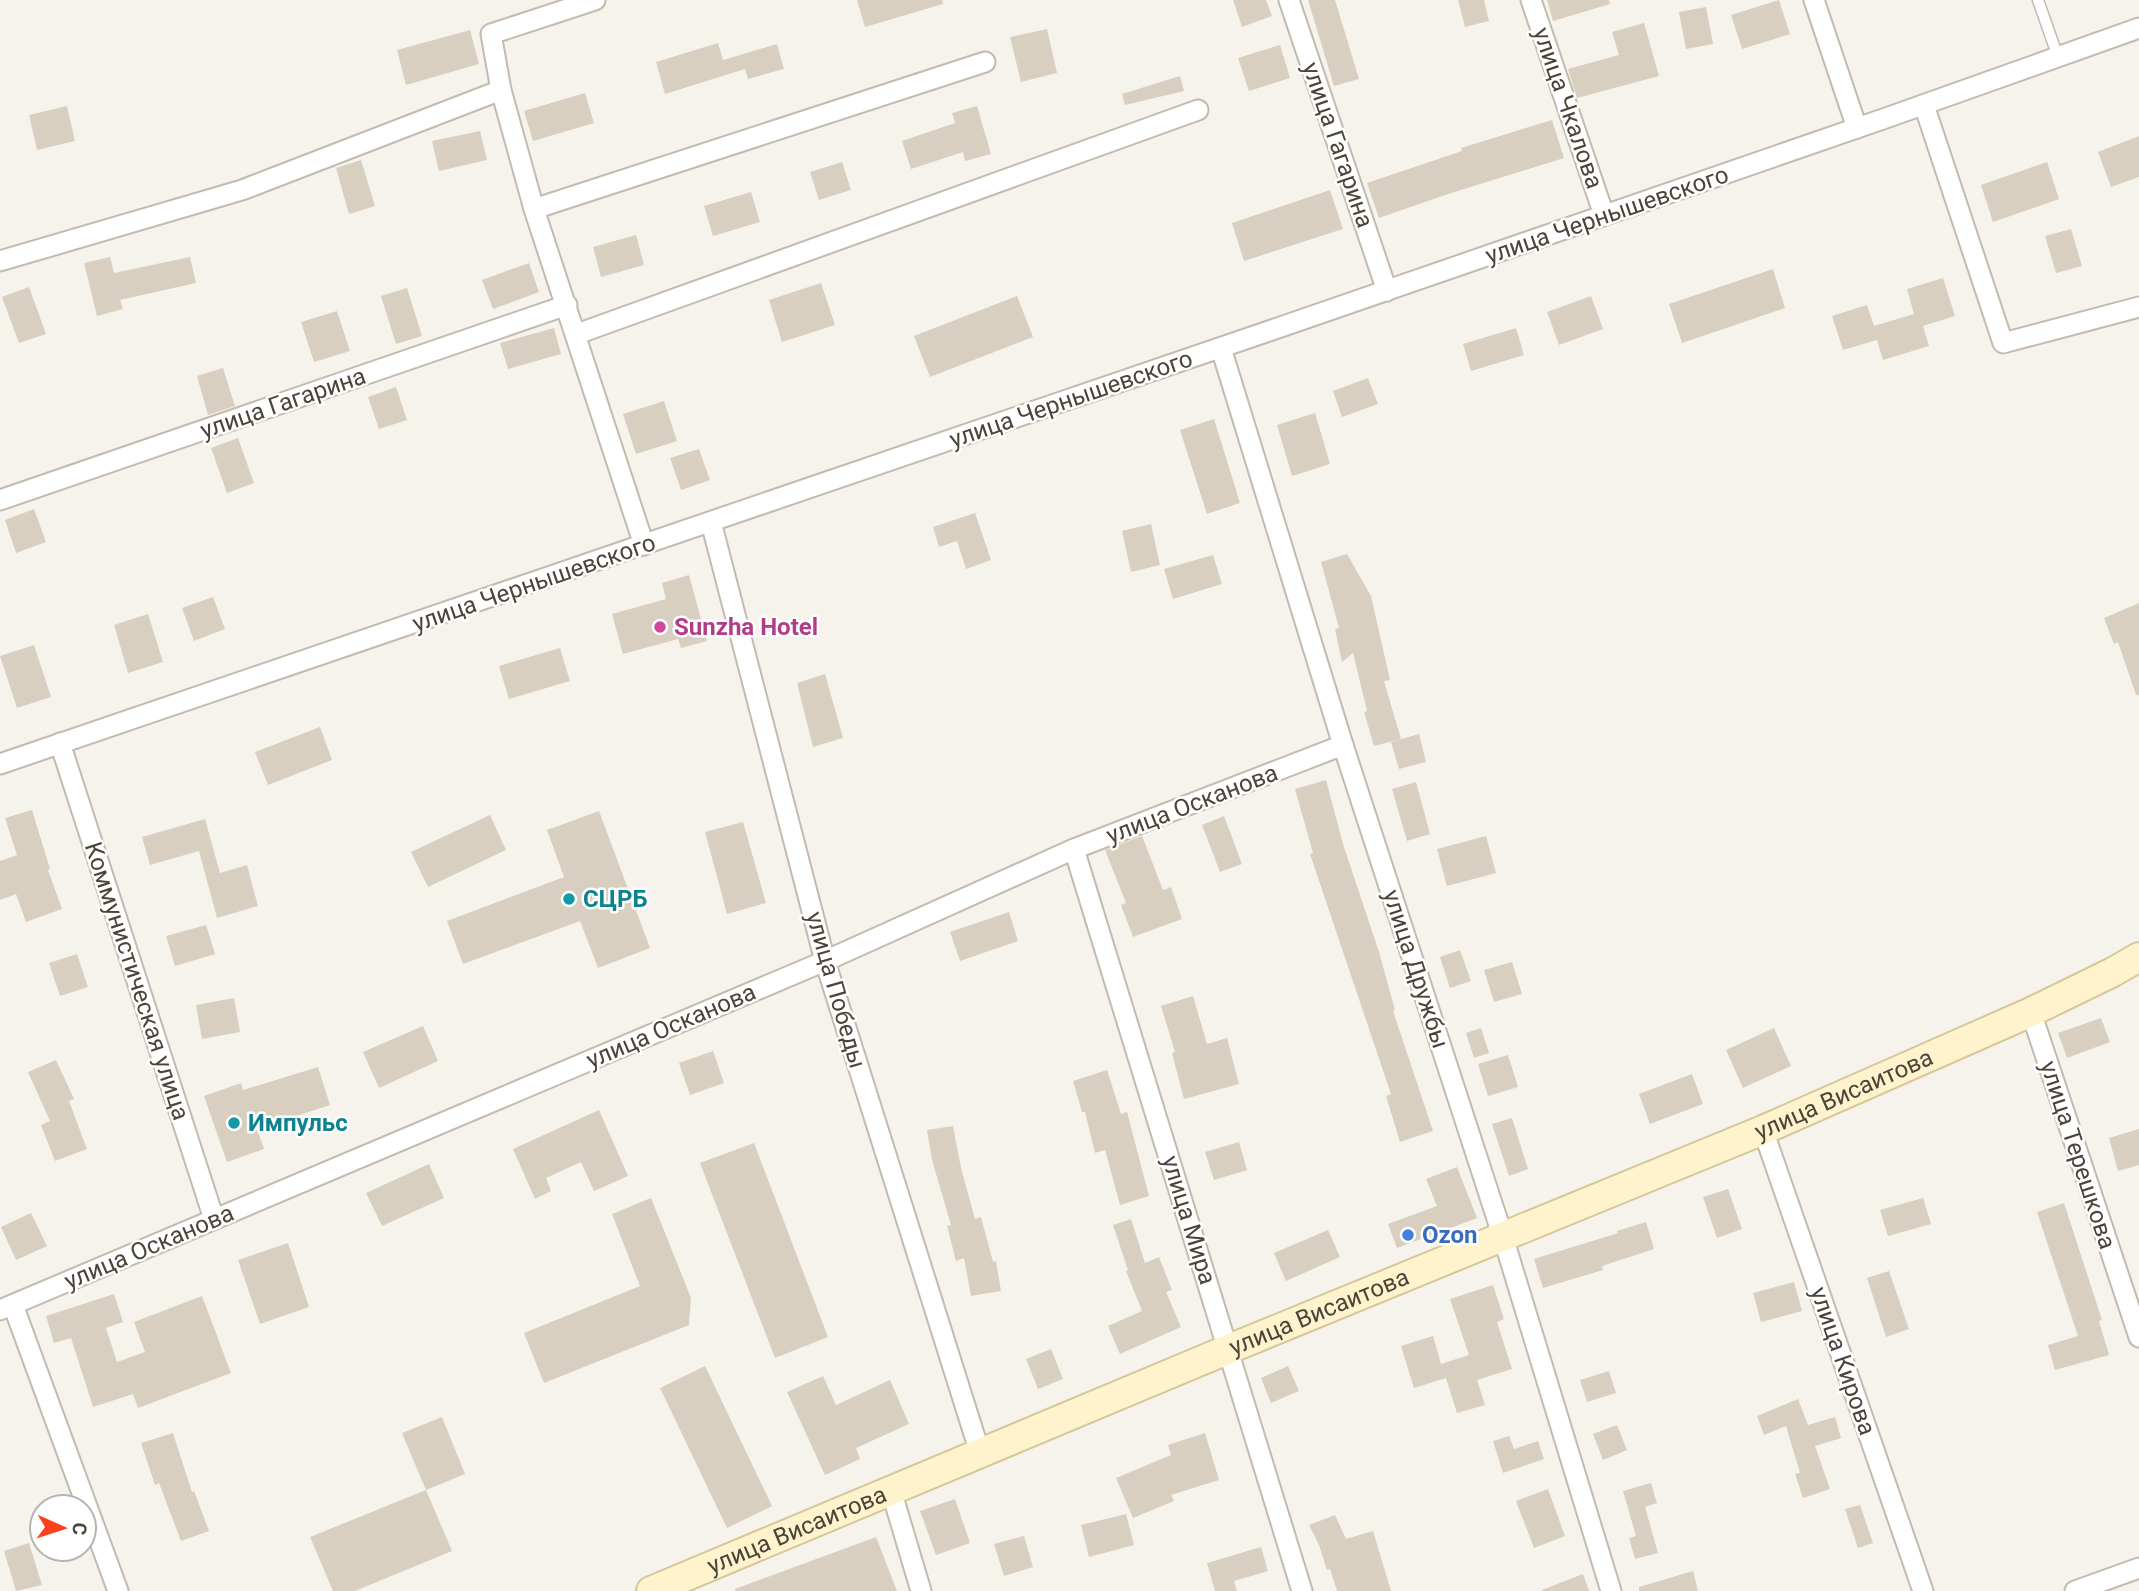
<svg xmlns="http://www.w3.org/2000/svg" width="2139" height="1591" viewBox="0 0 2139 1591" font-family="Roboto,sans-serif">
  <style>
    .building { fill: #d8cfc1 }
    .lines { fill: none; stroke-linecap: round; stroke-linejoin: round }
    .lane-casing { stroke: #c2bbae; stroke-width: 13 }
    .street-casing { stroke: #c2bbae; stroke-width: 23 }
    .secondary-casing { stroke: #d6c79b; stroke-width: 32 }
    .lane { stroke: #fff; stroke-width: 10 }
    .street { stroke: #fff; stroke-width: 19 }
    .secondary { stroke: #fff3cd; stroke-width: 28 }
    .hotel-dot { fill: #d1479c; stroke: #fff; stroke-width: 2.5 }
    .culture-dot { fill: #0f9aa8; stroke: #fff; stroke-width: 2.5 }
    .shop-dot { fill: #3f7fe0; stroke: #fff; stroke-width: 2.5 }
    .labels { text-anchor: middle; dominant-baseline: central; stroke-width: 5; stroke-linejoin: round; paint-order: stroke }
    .street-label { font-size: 24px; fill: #4b4439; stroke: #fff }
    .hotel-label { font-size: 24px; font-weight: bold; fill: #b23c85; stroke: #fff; text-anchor: start }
    .culture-label { font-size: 24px; font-weight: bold; fill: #0d838f; stroke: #fff; text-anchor: start }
    .shop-label { font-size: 24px; font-weight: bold; fill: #366cbe; stroke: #fff; text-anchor: start }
  </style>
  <rect width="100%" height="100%" fill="#f6f3ec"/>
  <g class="building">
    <path d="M 857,0 L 942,0 L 943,4 L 865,27 Z"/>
    <path d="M 1233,0 L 1266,0 L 1272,16 L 1242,27 Z"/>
    <path d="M 1308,0 L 1335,0 L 1359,79 L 1334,86 Z"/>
    <path d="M 1458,0 L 1484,0 L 1489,21 L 1465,27 Z"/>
    <path d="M 1547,0 L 1609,0 L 1610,4 L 1553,21 Z"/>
    <path d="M 1779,0 L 1790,34 L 1742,49 L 1731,15 Z"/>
    <path d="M 1706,7 L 1713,44 L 1686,49 L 1679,12 Z"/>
    <path d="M 1644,23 L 1659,76 L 1577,98 L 1568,69 L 1619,55 L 1612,32 Z"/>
    <path d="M 1047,29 L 1057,73 L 1021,82 L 1010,37 Z"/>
    <path d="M 470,30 L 479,64 L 406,85 L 397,50 Z"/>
    <path d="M 718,43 L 723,60 L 777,44 L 784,69 L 748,79 L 745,69 L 665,94 L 656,62 Z"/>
    <path d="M 1280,45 L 1290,78 L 1249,91 L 1238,58 Z"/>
    <path d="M 1180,76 L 1184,91 L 1125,105 L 1122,94 Z"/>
    <path d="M 585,93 L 594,123 L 533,141 L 524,111 Z"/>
    <path d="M 67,106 L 75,141 L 37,150 L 29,115 Z"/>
    <path d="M 977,106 L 991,154 L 965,161 L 963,152 L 911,169 L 902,141 L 955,123 L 952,113 Z"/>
    <path d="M 1552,120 L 1564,158 L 1448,194 L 1379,218 L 1367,183 L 1462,151 L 1461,148 Z"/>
    <path d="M 480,131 L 487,160 L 439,171 L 432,141 Z"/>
    <path d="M 2139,136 L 2139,177 L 2111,187 L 2098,152 Z"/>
    <path d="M 361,160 L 375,206 L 349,214 L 336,168 Z"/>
    <path d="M 842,162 L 851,190 L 819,200 L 810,172 Z"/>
    <path d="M 2047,162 L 2059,199 L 1993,222 L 1981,185 Z"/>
    <path d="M 1330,190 L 1343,229 L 1244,261 L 1232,223 Z"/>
    <path d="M 751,192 L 760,222 L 713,236 L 704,206 Z"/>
    <path d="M 2071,229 L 2082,266 L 2056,273 L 2045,236 Z"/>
    <path d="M 636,235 L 644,265 L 601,277 L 593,247 Z"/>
    <path d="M 110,257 L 114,273 L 190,257 L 196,283 L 120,300 L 123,309 L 97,316 L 84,263 Z"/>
    <path d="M 529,263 L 539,292 L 493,309 L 482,280 Z"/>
    <path d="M 1773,269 L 1785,308 L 1682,343 L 1669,304 Z"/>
    <path d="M 1943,278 L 1955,316 L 1923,326 L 1929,346 L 1883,360 L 1877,340 L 1843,350 L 1832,316 L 1867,305 L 1874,326 L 1914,314 L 1907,289 Z"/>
    <path d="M 821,283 L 835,325 L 782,342 L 769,300 Z"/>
    <path d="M 29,287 L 46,334 L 19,343 L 2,297 Z"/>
    <path d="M 407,288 L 422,336 L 396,344 L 381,296 Z"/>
    <path d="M 1017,296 L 1033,337 L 930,377 L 914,336 Z"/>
    <path d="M 1591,296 L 1603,329 L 1559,345 L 1547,312 Z"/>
    <path d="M 337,311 L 350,351 L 314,362 L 301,322 Z"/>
    <path d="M 554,328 L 561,354 L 508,369 L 500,343 Z"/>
    <path d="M 1516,328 L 1524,355 L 1471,371 L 1463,344 Z"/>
    <path d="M 223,368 L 235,406 L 208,415 L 197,376 Z"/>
    <path d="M 1368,378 L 1378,404 L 1342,417 L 1333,391 Z"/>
    <path d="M 396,387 L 407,420 L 379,429 L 368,397 Z"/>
    <path d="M 664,401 L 677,441 L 636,454 L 623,414 Z"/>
    <path d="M 1315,413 L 1330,464 L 1292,476 L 1277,425 Z"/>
    <path d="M 1214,419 L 1240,503 L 1207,514 L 1180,430 Z"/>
    <path d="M 238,438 L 254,483 L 227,493 L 211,448 Z"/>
    <path d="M 699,449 L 710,480 L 681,490 L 670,458 Z"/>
    <path d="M 34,509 L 46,542 L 16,553 L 5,520 Z"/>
    <path d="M 975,513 L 991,560 L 966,569 L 957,541 L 939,547 L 933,527 Z"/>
    <path d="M 1151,524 L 1160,565 L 1131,572 L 1122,531 Z"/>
    <path d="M 1347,554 L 1371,596 L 1390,680 L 1384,681 L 1401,739 L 1374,746 L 1364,712 L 1367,711 L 1353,653 L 1342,662 L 1335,629 L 1339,628 L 1321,562 Z"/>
    <path d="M 1213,555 L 1222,584 L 1173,599 L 1164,569 Z"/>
    <path d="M 689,575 L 707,641 L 681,648 L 678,639 L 623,654 L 612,614 L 666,599 L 662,583 Z"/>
    <path d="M 213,597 L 225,629 L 194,641 L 182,608 Z"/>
    <path d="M 2139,603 L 2139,695 L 2136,695 L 2118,642 L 2114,644 L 2104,618 Z"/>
    <path d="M 148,614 L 163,662 L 128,673 L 114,625 Z"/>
    <path d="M 34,645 L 51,697 L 17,708 L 0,656 Z"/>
    <path d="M 560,648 L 570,681 L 509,699 L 499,666 Z"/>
    <path d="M 825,674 L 843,738 L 813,747 L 797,683 Z"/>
    <path d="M 320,727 L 332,760 L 268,785 L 255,752 Z"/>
    <path d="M 1419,734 L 1426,762 L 1399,769 L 1391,742 Z"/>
    <path d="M 1326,780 L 1343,844 L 1379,952 L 1395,1010 L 1393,1011 L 1433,1131 L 1400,1142 L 1386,1096 L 1391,1094 L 1310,854 L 1313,853 L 1295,789 Z"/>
    <path d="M 1416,782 L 1430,834 L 1407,841 L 1392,789 Z"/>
    <path d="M 32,810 L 50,869 L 48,870 L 62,909 L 26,922 L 16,894 L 0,900 L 0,861 L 17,855 L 5,818 Z"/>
    <path d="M 599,811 L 650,948 L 598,968 L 580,921 L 463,964 L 447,921 L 564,877 L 547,830 Z"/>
    <path d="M 490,815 L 506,850 L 428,887 L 411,852 Z"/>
    <path d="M 1224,816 L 1242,864 L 1220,872 L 1202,825 Z"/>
    <path d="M 205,819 L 220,873 L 247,865 L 258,906 L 217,918 L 199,851 L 150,865 L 142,837 Z"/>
    <path d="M 743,822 L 766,903 L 727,914 L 705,832 Z"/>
    <path d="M 1142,836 L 1163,890 L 1171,887 L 1182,919 L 1133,937 L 1121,905 L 1126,903 L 1105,850 Z"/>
    <path d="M 1486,836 L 1496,873 L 1447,886 L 1437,849 Z"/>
    <path d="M 1009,912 L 1018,941 L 960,961 L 950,932 Z"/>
    <path d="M 206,925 L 215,954 L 175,966 L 166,936 Z"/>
    <path d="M 1460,950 L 1471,981 L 1450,988 L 1440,957 Z"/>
    <path d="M 77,954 L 88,987 L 60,996 L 49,963 Z"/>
    <path d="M 1512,962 L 1522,994 L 1494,1002 L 1484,970 Z"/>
    <path d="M 1193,996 L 1207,1044 L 1227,1038 L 1239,1084 L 1184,1099 L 1172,1053 L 1175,1052 L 1161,1006 Z"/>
    <path d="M 234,998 L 240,1032 L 202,1039 L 196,1005 Z"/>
    <path d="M 2101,1018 L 2110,1042 L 2067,1058 L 2058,1033 Z"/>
    <path d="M 423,1026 L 438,1061 L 379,1088 L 363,1052 Z"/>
    <path d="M 1481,1028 L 1489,1053 L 1474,1058 L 1466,1033 Z"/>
    <path d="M 1774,1028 L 1791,1066 L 1743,1088 L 1726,1050 Z"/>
    <path d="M 713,1051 L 724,1083 L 690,1095 L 679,1063 Z"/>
    <path d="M 1508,1055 L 1518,1087 L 1488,1096 L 1478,1064 Z"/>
    <path d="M 56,1060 L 74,1099 L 69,1101 L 87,1149 L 55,1161 L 41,1125 L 50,1121 L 28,1072 Z"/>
    <path d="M 318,1067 L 330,1105 L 257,1129 L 264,1149 L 227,1162 L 204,1096 L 241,1083 L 243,1090 Z"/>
    <path d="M 1107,1070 L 1121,1114 L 1127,1112 L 1149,1196 L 1120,1205 L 1105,1150 L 1095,1153 L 1085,1112 L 1082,1112 L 1073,1081 Z"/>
    <path d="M 1692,1074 L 1703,1104 L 1650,1124 L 1639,1094 Z"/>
    <path d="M 599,1110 L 628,1176 L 594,1191 L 581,1162 L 546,1178 L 551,1191 L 535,1199 L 513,1149 Z"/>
    <path d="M 1512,1118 L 1528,1169 L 1509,1176 L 1492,1124 Z"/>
    <path d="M 953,1126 L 961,1168 L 975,1219 L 981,1217 L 993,1262 L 996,1261 L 1001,1291 L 971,1296 L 964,1258 L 956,1261 L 947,1226 L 951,1225 L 932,1160 L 927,1130 Z"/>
    <path d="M 2139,1129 L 2139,1165 L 2118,1171 L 2109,1138 Z"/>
    <path d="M 1239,1142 L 1247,1170 L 1214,1180 L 1205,1152 Z"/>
    <path d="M 754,1143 L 828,1337 L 775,1358 L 700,1163 Z"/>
    <path d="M 429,1164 L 444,1198 L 382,1226 L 366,1193 Z"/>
    <path d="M 1457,1167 L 1477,1218 L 1397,1248 L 1388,1224 L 1437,1206 L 1426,1179 Z"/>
    <path d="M 1728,1189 L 1742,1229 L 1717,1238 L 1703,1197 Z"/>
    <path d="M 651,1198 L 691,1298 L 689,1325 L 544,1383 L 524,1333 L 640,1286 L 612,1214 Z"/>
    <path d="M 1923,1198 L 1931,1224 L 1888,1236 L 1880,1210 Z"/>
    <path d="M 2064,1203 L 2102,1320 L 2099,1321 L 2109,1355 L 2055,1370 L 2048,1345 L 2078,1336 L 2037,1212 Z"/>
    <path d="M 31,1213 L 47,1246 L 16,1260 L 1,1227 Z"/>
    <path d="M 1131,1219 L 1145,1263 L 1159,1257 L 1172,1290 L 1166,1292 L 1181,1327 L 1120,1354 L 1108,1326 L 1142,1311 L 1126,1271 L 1128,1270 L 1113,1225 Z"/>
    <path d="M 1646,1222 L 1654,1249 L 1602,1266 L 1603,1270 L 1543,1288 L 1534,1259 L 1618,1233 L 1617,1231 Z"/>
    <path d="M 1328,1230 L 1340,1257 L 1286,1281 L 1274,1253 Z"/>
    <path d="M 288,1243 L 309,1307 L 260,1324 L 238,1260 Z"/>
    <path d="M 1889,1271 L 1909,1329 L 1886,1337 L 1867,1278 Z"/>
    <path d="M 1794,1282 L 1802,1311 L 1761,1322 L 1753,1293 Z"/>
    <path d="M 1493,1285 L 1504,1319 L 1497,1322 L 1512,1369 L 1477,1380 L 1485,1405 L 1457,1413 L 1446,1378 L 1414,1388 L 1401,1346 L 1433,1336 L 1441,1364 L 1469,1355 L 1450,1299 Z"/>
    <path d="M 114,1294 L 123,1322 L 106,1328 L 117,1362 L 145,1352 L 134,1322 L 202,1296 L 231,1373 L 138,1408 L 133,1394 L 93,1407 L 71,1338 L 54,1343 L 46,1316 Z"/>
    <path d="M 1051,1349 L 1063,1379 L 1038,1389 L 1026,1359 Z"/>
    <path d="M 705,1366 L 772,1506 L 727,1528 L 660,1388 Z"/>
    <path d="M 1288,1366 L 1299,1391 L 1271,1403 L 1261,1378 Z"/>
    <path d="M 1609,1371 L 1616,1393 L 1587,1402 L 1580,1380 Z"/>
    <path d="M 823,1376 L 836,1405 L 890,1380 L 909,1424 L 856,1448 L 860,1459 L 825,1475 L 787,1392 Z"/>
    <path d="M 1798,1399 L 1808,1425 L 1835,1417 L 1841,1438 L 1815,1446 L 1830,1489 L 1803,1498 L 1795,1474 L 1800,1473 L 1786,1426 L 1764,1435 L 1757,1416 Z"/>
    <path d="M 442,1417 L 465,1474 L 426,1490 L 402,1433 Z"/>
    <path d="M 1617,1425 L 1627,1450 L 1603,1460 L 1593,1434 Z"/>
    <path d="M 173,1433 L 192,1492 L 194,1491 L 209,1531 L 181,1541 L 159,1483 L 155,1485 L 141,1443 Z"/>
    <path d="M 1205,1433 L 1219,1480 L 1171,1495 L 1174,1501 L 1133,1518 L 1116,1478 L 1171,1455 L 1168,1445 Z"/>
    <path d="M 1509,1436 L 1514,1449 L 1538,1441 L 1544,1459 L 1503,1473 L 1493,1441 Z"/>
    <path d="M 1651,1483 L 1657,1503 L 1645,1507 L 1658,1553 L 1635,1559 L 1629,1538 L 1636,1536 L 1623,1491 Z"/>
    <path d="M 1548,1489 L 1565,1536 L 1534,1548 L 1516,1501 Z"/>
    <path d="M 426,1490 L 452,1551 L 355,1591 L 333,1591 L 310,1537 Z"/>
    <path d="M 955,1499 L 970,1543 L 936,1555 L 920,1511 Z"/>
    <path d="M 1860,1505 L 1873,1543 L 1858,1548 L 1845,1509 Z"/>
    <path d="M 1126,1514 L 1134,1545 L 1089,1557 L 1081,1525 Z"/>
    <path d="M 1335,1515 L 1346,1539 L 1373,1531 L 1391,1591 L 1337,1591 L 1330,1569 L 1327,1570 L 1319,1545 L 1309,1525 Z"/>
    <path d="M 1024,1536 L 1033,1567 L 1004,1576 L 994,1544 Z"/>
    <path d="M 876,1537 L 897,1591 L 735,1591 L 735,1589 Z"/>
    <path d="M 29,1543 L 42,1585 L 16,1591 L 4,1551 Z"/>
    <path d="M 1261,1547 L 1268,1571 L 1234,1581 L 1237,1591 L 1215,1591 L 1207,1563 Z"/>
    <path d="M 1693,1571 L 1698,1591 L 1639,1591 L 1639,1587 Z"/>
    <path d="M 1583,1574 L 1589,1591 L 1542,1591 L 1542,1590 Z"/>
  </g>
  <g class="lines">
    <defs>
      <path id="lane" d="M 2038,0 L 2058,57"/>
      <g id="street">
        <path d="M 595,0 L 491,34 L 501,90 L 534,209 L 644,545"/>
        <path d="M 1289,0 L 1387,291"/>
        <path d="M 1531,0 L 1604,215"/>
        <path d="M 1814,0 L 1857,128"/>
        <path d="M 1924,105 L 2003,343 L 2139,307"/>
        <path d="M 534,209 L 985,62"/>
        <path d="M 0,261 L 242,190 L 501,90"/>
        <path d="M 577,334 L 1198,110"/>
        <path d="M 1221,348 L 1343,745 L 1503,1237 L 1611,1591"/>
        <path d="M 0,500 L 567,305"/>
        <path d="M 711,522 L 825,961 L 980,1453"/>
        <path d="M 60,743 L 214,1219"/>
        <path d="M 0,764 L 1269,331 L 1886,118 L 2139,28"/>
        <path d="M 1074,849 L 1302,1591"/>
        <path d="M 2031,1012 L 2139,1337"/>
        <path d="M 1763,1130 L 1923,1591"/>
        <path d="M 13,1305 L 118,1591"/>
        <path d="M 0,1310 L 825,961 L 1074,849 L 1343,745"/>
        <path d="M 891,1490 L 921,1591"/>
        <path d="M 2075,1591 L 2139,1568"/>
      </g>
      <g id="secondary">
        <path id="s1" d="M 651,1591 L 1229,1349 L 1763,1130 L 2031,1012 L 2113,972 L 2139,957"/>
      </g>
    </defs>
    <use href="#lane" class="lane-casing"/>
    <use href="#street" class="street-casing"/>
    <use href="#secondary" class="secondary-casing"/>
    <use href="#lane" class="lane"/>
    <use href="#street" class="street"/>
    <use href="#secondary" class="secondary"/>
  </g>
  <circle class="hotel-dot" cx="660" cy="627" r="7"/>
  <g class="culture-dot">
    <circle cx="569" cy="899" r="7"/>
    <circle cx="234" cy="1123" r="7"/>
  </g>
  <circle class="shop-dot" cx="1408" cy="1235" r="7"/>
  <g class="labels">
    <g class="street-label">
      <text transform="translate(1568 108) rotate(71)">улица Чкалова</text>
      <text transform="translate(1338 145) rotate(71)">улица Гагарина</text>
      <text transform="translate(1607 215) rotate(-19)">улица Чернышевского</text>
      <text transform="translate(1071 399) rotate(-19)">улица Чернышевского</text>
      <text transform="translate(283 403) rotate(-19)">улица Гагарина</text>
      <text transform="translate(534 583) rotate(-19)">улица Чернышевского</text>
      <text transform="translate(1192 804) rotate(-21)">улица Осканова</text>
      <text transform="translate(1416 969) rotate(72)">улица Дружбы</text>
      <text transform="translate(137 981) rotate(72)">Коммунистическая улица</text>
      <text transform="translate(836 990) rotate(74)">улица Победы</text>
      <text transform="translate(671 1026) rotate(-23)">улица Осканова</text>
      <text stroke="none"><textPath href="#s1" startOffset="1292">улица Висаитова</textPath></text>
      <text transform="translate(2078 1155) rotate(72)">улица Терешкова</text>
      <text transform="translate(1189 1220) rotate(73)">улица Мира</text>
      <text transform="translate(149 1247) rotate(-23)">улица Осканова</text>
      <text stroke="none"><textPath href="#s1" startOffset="724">улица Висаитова</textPath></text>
      <text transform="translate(1843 1361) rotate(71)">улица Кирова</text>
      <text stroke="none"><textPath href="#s1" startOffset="158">улица Висаитова</textPath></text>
    </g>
    <g class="hotel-label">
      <text x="674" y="627">Sunzha Hotel</text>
    </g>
    <g class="culture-label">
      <text x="583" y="899">СЦРБ</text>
      <text x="248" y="1123">Импульс</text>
    </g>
    <g class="shop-label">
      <text x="1422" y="1235">Ozon</text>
    </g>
  </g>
  <g transform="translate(63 1528) rotate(93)"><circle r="33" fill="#ffffff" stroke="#b7b4b0" stroke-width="2"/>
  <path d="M0-5L12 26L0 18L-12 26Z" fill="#fc3f1d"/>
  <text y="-10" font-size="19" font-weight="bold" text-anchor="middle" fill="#4b4439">С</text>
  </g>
</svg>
